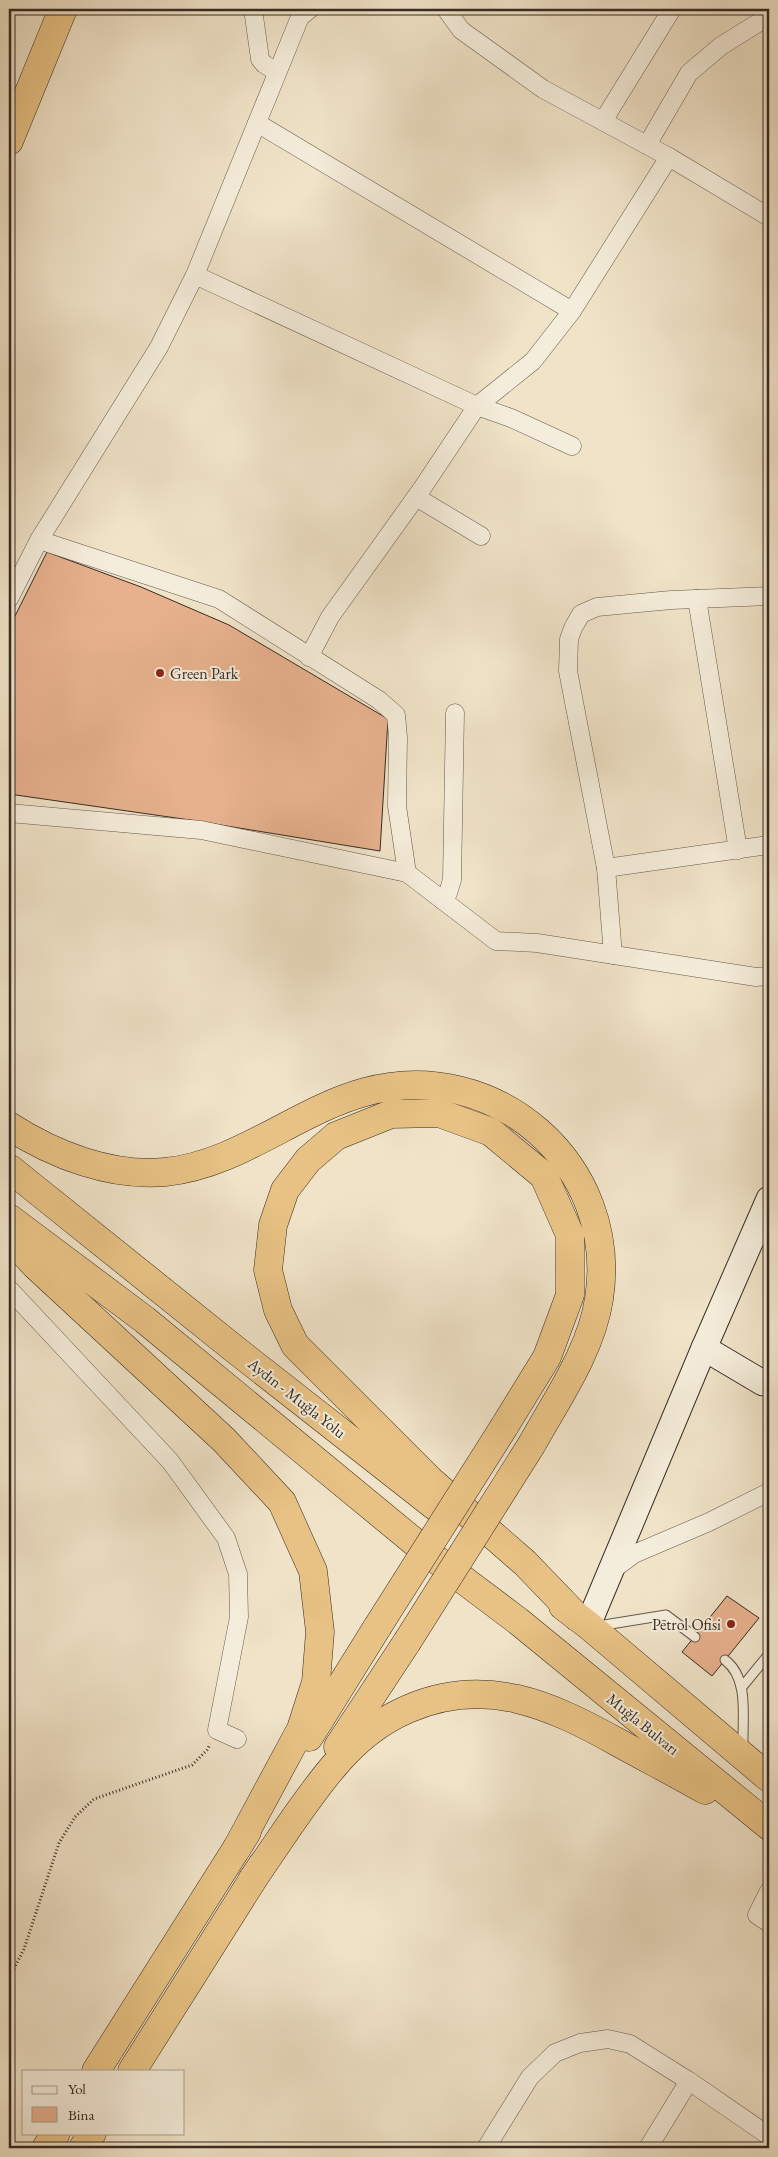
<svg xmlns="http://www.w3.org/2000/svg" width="778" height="2157" viewBox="0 0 778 2157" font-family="'EB Garamond',serif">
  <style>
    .building { fill: #e7b18e; stroke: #362b23 }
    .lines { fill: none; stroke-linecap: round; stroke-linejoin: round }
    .lane-casing { stroke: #64594c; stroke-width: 11 }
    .street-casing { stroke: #64594c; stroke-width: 19 }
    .secondary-casing { stroke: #362b23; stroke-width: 27 }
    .highway-casing { stroke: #362b23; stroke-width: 29 }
    .path { stroke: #362b23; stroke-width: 3; stroke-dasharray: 1 2.5; stroke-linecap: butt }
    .lane { stroke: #f5eddb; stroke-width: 9 }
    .street { stroke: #f5eddb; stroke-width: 18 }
    .secondary { stroke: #f5eddb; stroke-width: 25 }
    .highway { stroke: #e8c284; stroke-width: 28 }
    .highway-bridge-casing { stroke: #362b23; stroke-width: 29; stroke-linecap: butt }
    .highway-bridge { stroke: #e8c284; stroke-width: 28 }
    .poi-dot { fill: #8f2418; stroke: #f5eddb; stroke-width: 2 }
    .labels { text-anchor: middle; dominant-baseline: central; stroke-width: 4; stroke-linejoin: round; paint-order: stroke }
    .poi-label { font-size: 16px; fill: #362b23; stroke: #f5eddb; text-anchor: start }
    .street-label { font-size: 16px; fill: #362b23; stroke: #f5eddb }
  </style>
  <rect width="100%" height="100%" fill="#f0e3c8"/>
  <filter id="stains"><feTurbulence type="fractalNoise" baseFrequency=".004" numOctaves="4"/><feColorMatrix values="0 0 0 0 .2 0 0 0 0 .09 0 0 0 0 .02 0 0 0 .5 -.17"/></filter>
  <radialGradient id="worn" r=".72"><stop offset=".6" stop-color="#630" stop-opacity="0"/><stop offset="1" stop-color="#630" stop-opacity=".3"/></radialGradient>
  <g class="building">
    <path d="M 47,552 L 141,587 L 229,625 L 388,719 L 380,851 L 190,820 L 9,794 L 9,628 Z"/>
    <path d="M 727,1596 L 759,1618 L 712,1676 L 682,1652 Z"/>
  </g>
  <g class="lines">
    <defs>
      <g id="lane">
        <path d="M 598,1626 L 666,1615 L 695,1637"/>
        <path d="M 725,1660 C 750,1679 742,1719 743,1748"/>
        <path d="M 742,1687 L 769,1654"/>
      </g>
      <g id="street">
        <path d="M 253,9 L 260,59 L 264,64 L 277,72"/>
        <path d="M 446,9 L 461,30 L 543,89 L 669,157 L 769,217"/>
        <path d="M 603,121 L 672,9"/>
        <path d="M 257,123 L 572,311"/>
        <path d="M 647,145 L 689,73 L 721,46 L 769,16"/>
        <path d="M 195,275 L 477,406 L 511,418 L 572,446"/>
        <path d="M 416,497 L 481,536"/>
        <path d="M 39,540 L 219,599 L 379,700 L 396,715 L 398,737 L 397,806 L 407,873 L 496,941 L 537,943 L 756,977 L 769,976"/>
        <path d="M 769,596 L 671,600 L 597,607 L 581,614 L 573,628 L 569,639 L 568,671 L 606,868 L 769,845"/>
        <path d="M 9,599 L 39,540 L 159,347 L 195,275 L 300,17 L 310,9"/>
        <path d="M 697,599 L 738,850"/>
        <path d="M 309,657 L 330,617 L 421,490 L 477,406 L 533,361 L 572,311 L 669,157"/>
        <path d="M 9,813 L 201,830 L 407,873"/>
        <path d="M 606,868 L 613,955"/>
        <path d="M 442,900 L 448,893 L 452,880 L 455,713"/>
        <path d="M 9,1289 L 170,1461 L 226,1538 L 238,1574 L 239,1617 L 217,1730 L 237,1739"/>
        <path d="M 611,1571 L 634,1554 L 709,1522 L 769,1492"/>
        <path d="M 769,1891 L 757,1915 L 769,1923"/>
        <path d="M 486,2148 L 530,2077 L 555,2053 L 580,2043 L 608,2039 L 630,2044 L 689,2081 L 769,2136"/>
        <path d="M 648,2148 L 689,2081"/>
      </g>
      <g id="secondary">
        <path d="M 704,1348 L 763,1383"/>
        <path d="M 588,1625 L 704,1348 L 769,1199"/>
      </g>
      <g id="highway">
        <path d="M 9,141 L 63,9"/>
        <path d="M 9,1126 C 54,1155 111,1177 165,1172 C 238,1165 296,1111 365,1092 C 495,1056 620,1165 599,1299 C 591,1351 557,1399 532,1444"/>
        <path d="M 9,1168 L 237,1351 L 436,1507"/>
        <path d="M 9,1218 L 145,1320 L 429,1554 L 518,1621 L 769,1826"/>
        <path d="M 9,1237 L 35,1265 L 224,1440 L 282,1502 L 313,1571 L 320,1632 L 316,1682 L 301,1729 L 237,1848"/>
        <path d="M 504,1427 L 547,1357 L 570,1295 L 570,1235 L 544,1176 L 491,1132 L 439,1113 L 391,1114 L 336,1136 L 308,1160 L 285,1190 L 273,1225 L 268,1270 L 278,1310 L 295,1345 L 431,1481 L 525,1563 L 577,1617"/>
        <path d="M 563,1606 L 588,1625 L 769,1778"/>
        <path d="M 309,1737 L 378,1626"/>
        <path d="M 338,1747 L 407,1642"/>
        <path d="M 252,1880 C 279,1842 304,1801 334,1766 C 354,1742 380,1721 408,1709 C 486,1675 551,1705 619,1743 C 648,1759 677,1774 705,1790"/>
        <path d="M 96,2071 L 247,1832"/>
        <path d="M 132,2071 L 262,1865"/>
        <path d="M 46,2148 L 56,2133"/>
        <path d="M 83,2148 L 92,2133"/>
      </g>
    </defs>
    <use href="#lane" class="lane-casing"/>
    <use href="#street" class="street-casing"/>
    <use href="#secondary" class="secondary-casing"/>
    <use href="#highway" class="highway-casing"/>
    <path class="path" d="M 9,1978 L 24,1949 L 59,1843 L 75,1817 L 94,1799 L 192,1765 L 207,1750 L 210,1744"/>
    <use href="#lane" class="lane"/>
    <use href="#street" class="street"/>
    <use href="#secondary" class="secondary"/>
    <use href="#highway" class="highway"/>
    <defs>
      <g id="highway-bridge">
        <path d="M 378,1626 L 504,1427"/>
        <path d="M 407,1642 L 532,1444"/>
      </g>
    </defs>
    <use href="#highway-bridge" class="highway-bridge-casing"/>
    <use href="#highway-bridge" class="highway-bridge"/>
  </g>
  <g class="poi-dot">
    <circle cx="160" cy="673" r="5"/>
    <circle cx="731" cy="1624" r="5"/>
  </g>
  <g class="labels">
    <g class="poi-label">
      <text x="170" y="673">Green Park</text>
      <text x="721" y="1624" text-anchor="end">Petrol Ofisi</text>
    </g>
    <g class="street-label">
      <text transform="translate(297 1398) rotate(38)">Aydın - Muğla Yolu</text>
      <text transform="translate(643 1724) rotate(39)">Muğla Bulvarı</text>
    </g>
  </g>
  <rect width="778" height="2157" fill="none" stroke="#f0e3c8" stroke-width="30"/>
  <rect x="10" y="10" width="758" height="2137" fill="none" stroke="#362b23" stroke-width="2.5"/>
  <rect x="15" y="15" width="748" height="2127" fill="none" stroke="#362b23"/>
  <rect x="22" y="2070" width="162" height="65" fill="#f5eddb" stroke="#a99f91"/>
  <rect x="32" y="2086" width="25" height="8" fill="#f5eddb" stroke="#a99f91"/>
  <text x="68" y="2094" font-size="15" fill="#362b23">Yol</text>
  <rect x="32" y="2107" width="25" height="15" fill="#e7b18e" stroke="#a99f91"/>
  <text x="68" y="2120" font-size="15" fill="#362b23">Bina</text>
  <rect width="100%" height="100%" filter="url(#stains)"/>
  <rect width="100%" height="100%" fill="url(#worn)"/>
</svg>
